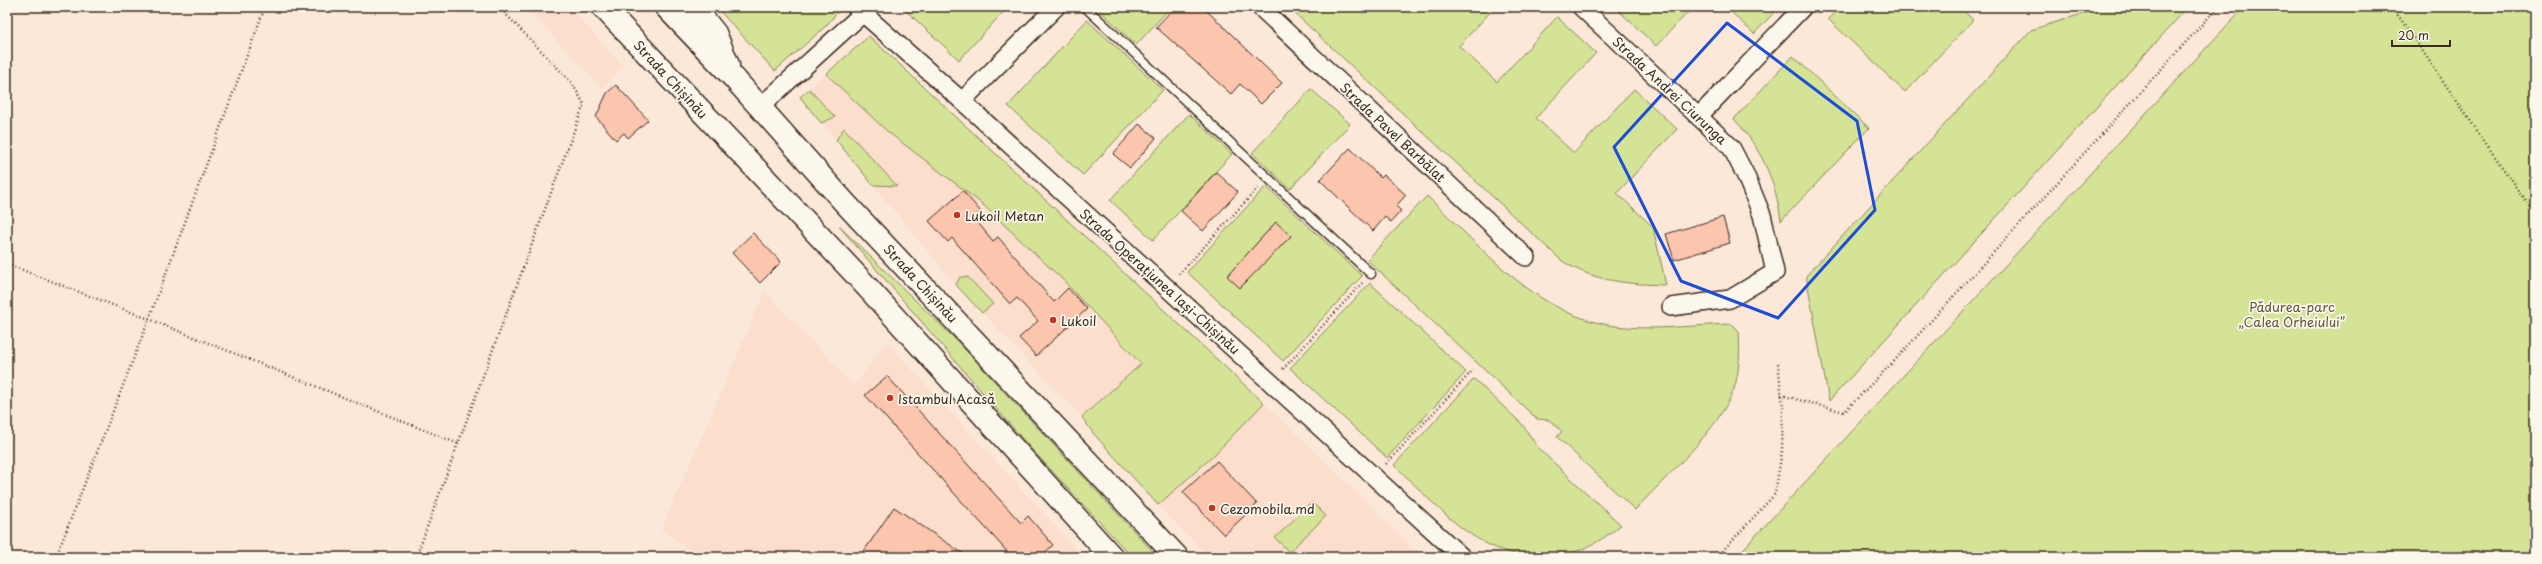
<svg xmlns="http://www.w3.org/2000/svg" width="2542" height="564" viewBox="0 0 2542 564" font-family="'Playpen Sans',sans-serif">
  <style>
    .built { fill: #fbdecc }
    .green { fill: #d4e396; stroke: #88865a }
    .building { fill: #fbc5ae; stroke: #3b2a1e }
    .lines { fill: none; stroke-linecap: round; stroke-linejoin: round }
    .service-casing { stroke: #3b2a1e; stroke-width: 11 }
    .minor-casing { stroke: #3b2a1e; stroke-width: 20 }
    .trunk-casing { stroke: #3b2a1e; stroke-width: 25 }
    .path { stroke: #3b2a1e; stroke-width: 2.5; stroke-dasharray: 1 3; stroke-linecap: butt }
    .service { stroke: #fbf7ec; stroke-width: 8 }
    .minor { stroke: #fbf7ec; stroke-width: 17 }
    .trunk { stroke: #fbf7ec; stroke-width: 22 }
    .marked { fill: none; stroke: #1d4ed8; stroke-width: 3; stroke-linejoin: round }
    .poi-dot { fill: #c8321e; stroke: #fbf7ec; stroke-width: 1.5 }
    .labels { text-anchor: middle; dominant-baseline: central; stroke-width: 3.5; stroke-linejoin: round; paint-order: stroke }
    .street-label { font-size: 13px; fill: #3b2a1e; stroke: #fbf7ec }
    .poi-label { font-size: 13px; fill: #3b2a1e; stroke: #fbf7ec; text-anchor: start }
    .park-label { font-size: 13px; fill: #61583c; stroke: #fbf7ec }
  </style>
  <rect width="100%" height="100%" fill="#fbe8d9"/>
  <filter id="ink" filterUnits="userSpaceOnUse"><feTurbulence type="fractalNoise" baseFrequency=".025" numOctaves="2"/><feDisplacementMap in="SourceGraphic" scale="8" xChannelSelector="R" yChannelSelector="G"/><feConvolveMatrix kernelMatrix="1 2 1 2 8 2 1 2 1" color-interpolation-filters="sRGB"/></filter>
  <g filter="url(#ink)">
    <g class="built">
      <path d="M 526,7 L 569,7 L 623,66 L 602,88 Z"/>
      <path d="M 826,74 L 888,132 L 981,203 L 1063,280 L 1141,364 L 1133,373 L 1082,417 L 956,285 L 800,97 Z"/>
      <path d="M 765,292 L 854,386 L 887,342 L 1083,557 L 701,557 L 661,530 Z"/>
      <path d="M 1264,403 L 1335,471 L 1422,557 L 1209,557 L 1158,505 L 1212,457 Z"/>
    </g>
    <g class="green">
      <path d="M 716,7 L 836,7 L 839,10 L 826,26 L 775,71 Z"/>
      <path d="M 902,7 L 1008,7 L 959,60 Z"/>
      <path d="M 1100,7 L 1171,7 L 1136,45 L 1098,9 Z"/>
      <path d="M 1288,7 L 1417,7 L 1420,10 L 1423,7 L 1495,7 L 1459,46 L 1497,82 L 1557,17 L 1596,53 L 1536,118 L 1574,153 L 1634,89 L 1677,129 L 1617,193 L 1653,227 L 1666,285 C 1628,284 1595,282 1562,261 Z"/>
      <path d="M 1622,7 L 1693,7 L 1656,46 L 1618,10 Z"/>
      <path d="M 1726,7 L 1779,7 L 1754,34 Z"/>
      <path d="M 1840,7 L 1960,7 L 1973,20 L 1905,92 L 1828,19 Z"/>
      <path d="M 2104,7 L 2188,7 L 1829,401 L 1806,276 L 2031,30 Z"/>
      <path d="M 2244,7 L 2535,7 L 2535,557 L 1736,557 Z"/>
      <path d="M 1087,20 L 1163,90 L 1083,175 L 1008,106 Z"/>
      <path d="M 869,36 L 1264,403 L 1212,457 L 1158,505 L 1093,433 L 1082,417 L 1141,364 L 1063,280 L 981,203 L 888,132 L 826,74 Z"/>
      <path d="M 1793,56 L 1869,128 L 1781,221 C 1776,181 1761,148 1734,119 Z"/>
      <path d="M 809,89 L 835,117 L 821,123 L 800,97 Z"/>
      <path d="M 1311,89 L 1350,124 L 1290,189 L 1252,153 Z"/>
      <path d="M 1189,114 L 1232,154 L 1153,240 L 1110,200 Z"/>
      <path d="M 844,128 L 897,186 L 873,185 L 836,140 Z"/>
      <path d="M 1266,186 L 1362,276 L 1283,361 L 1187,272 Z"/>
      <path d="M 1427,196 C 1485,250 1540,321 1625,327 C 1660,330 1697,325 1732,324 L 1739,331 C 1740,351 1740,370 1734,389 C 1719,430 1665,477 1635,510 L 1557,437 L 1562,431 L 1549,420 L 1537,419 L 1367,260 Z"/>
      <path d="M 839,226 L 955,339 L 1158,557 L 1132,557 L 1026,443 Z"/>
      <path d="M 960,277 L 968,277 L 993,304 L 982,313 L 956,285 Z"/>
      <path d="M 1370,283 L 1466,372 L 1387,458 L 1290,368 Z"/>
      <path d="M 1474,379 L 1522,424 L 1539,449 L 1621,525 C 1596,545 1573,557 1541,557 C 1476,557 1438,506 1394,465 Z"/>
      <path d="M 1312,502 L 1326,516 L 1289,552 L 1275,538 Z"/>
    </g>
    <g class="building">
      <path d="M 1175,7 L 1203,7 L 1282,83 L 1261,104 L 1240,84 L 1231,94 L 1156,27 Z"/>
      <path d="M 616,85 L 648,120 L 628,138 L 624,133 L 616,140 L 596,117 L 607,93 Z"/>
      <path d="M 1139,124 L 1156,138 L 1130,168 L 1113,154 Z"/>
      <path d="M 1350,148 L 1381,178 L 1384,175 L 1406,195 L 1396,206 L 1401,211 L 1391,222 L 1385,217 L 1373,231 L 1320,180 Z"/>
      <path d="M 1216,172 L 1238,192 L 1203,231 L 1181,211 Z"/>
      <path d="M 963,191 L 981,212 L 974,218 L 993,241 L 998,237 L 1054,302 L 1068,288 L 1087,309 L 1036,356 L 1019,338 L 1038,321 L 1017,298 L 1010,304 L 952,238 L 948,242 L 929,221 Z"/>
      <path d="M 1723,217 L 1730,243 L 1674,260 L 1666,234 Z"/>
      <path d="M 1276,222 L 1291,236 L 1240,288 L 1227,276 Z"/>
      <path d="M 753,233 L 781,262 L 760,283 L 732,253 Z"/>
      <path d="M 887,376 L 1021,523 L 1028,516 L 1053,545 L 1040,557 L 1012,557 L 865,395 Z"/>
      <path d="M 1217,461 L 1257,504 L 1224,535 L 1183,492 Z"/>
      <path d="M 894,507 L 968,557 L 860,557 Z"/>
    </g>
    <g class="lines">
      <defs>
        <path id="service" d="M 1085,7 L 1371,274"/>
        <g id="minor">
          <path d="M 856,7 L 962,101 L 1462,557"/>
          <path d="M 1260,7 L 1526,257"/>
          <path d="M 1581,7 L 1731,147 L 1745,174 L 1762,215 L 1775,272 L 1730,299 L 1671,307"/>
          <path d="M 962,101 L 1056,7"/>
          <path d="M 760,107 L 862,14"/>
          <path d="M 1699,116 L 1803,7"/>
        </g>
        <g id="trunk">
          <path d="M 603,7 L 858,277 L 1112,557"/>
          <path d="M 666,7 L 733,77 L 845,203 L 1177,557"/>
          <path d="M 694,7 L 715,33 L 728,65"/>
        </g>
      </defs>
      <use href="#service" class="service-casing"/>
      <use href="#minor" class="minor-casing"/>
      <use href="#trunk" class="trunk-casing"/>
      <g class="path">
        <path d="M 2393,8 L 2535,215"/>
        <path d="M 7,264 L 149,319 L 459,444"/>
        <path d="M 1179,274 L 1258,188"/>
        <path d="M 1283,369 L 1362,283"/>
        <path d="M 1781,395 L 1844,412 L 1898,357 L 2218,7"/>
        <path d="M 1386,464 L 1473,370"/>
        <path d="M 56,557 L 149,319 L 265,7"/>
        <path d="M 416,557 L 584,104 L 572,83 L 499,7"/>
        <path d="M 1717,557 L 1775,494 L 1782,451 L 1783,408 L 1778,363"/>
      </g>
      <use href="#service" class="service"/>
      <use href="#minor" class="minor"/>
      <use href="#trunk" class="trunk"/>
    </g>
  </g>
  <path class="marked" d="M 1727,23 L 1857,121 L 1875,210 L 1778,318 L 1681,281 L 1614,147 Z"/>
  <g class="poi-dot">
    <circle cx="957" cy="215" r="4"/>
    <circle cx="1053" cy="320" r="4"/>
    <circle cx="890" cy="398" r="4"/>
    <circle cx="1212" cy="508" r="4"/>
  </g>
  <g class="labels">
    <g class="street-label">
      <text transform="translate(671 79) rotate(47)">Strada Chișinău</text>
      <text transform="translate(1670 90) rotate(43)">Strada Andrei Ciurunga</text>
      <text transform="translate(1393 132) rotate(43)">Strada Pavel Barbălat</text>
      <text transform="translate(1160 281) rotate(42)">Strada Operațiunea Iași-Chișinău</text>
      <text transform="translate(921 283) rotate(47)">Strada Chișinău</text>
    </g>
    <g class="poi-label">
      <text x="965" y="215">Lukoil Metan</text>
      <text x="1061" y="320">Lukoil</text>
      <text x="898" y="398">Istambul Acasă</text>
      <text x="1220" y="508">Cezomobila.md</text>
    </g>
    <g class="park-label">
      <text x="2292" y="306">Pădurea-parc<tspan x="2292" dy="15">„Calea Orheiului”</tspan></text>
    </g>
  </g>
  <rect width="2542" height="564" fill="none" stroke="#fbf7ec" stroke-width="24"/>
  <rect x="12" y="12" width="2518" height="540" fill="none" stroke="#3b2a1e" stroke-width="1.5" filter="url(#ink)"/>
  <path d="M2392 40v6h58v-6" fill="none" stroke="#3b2a1e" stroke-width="2"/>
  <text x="2398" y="40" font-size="12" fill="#3b2a1e" stroke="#fbf7ec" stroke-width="3" paint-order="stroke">20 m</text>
</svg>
